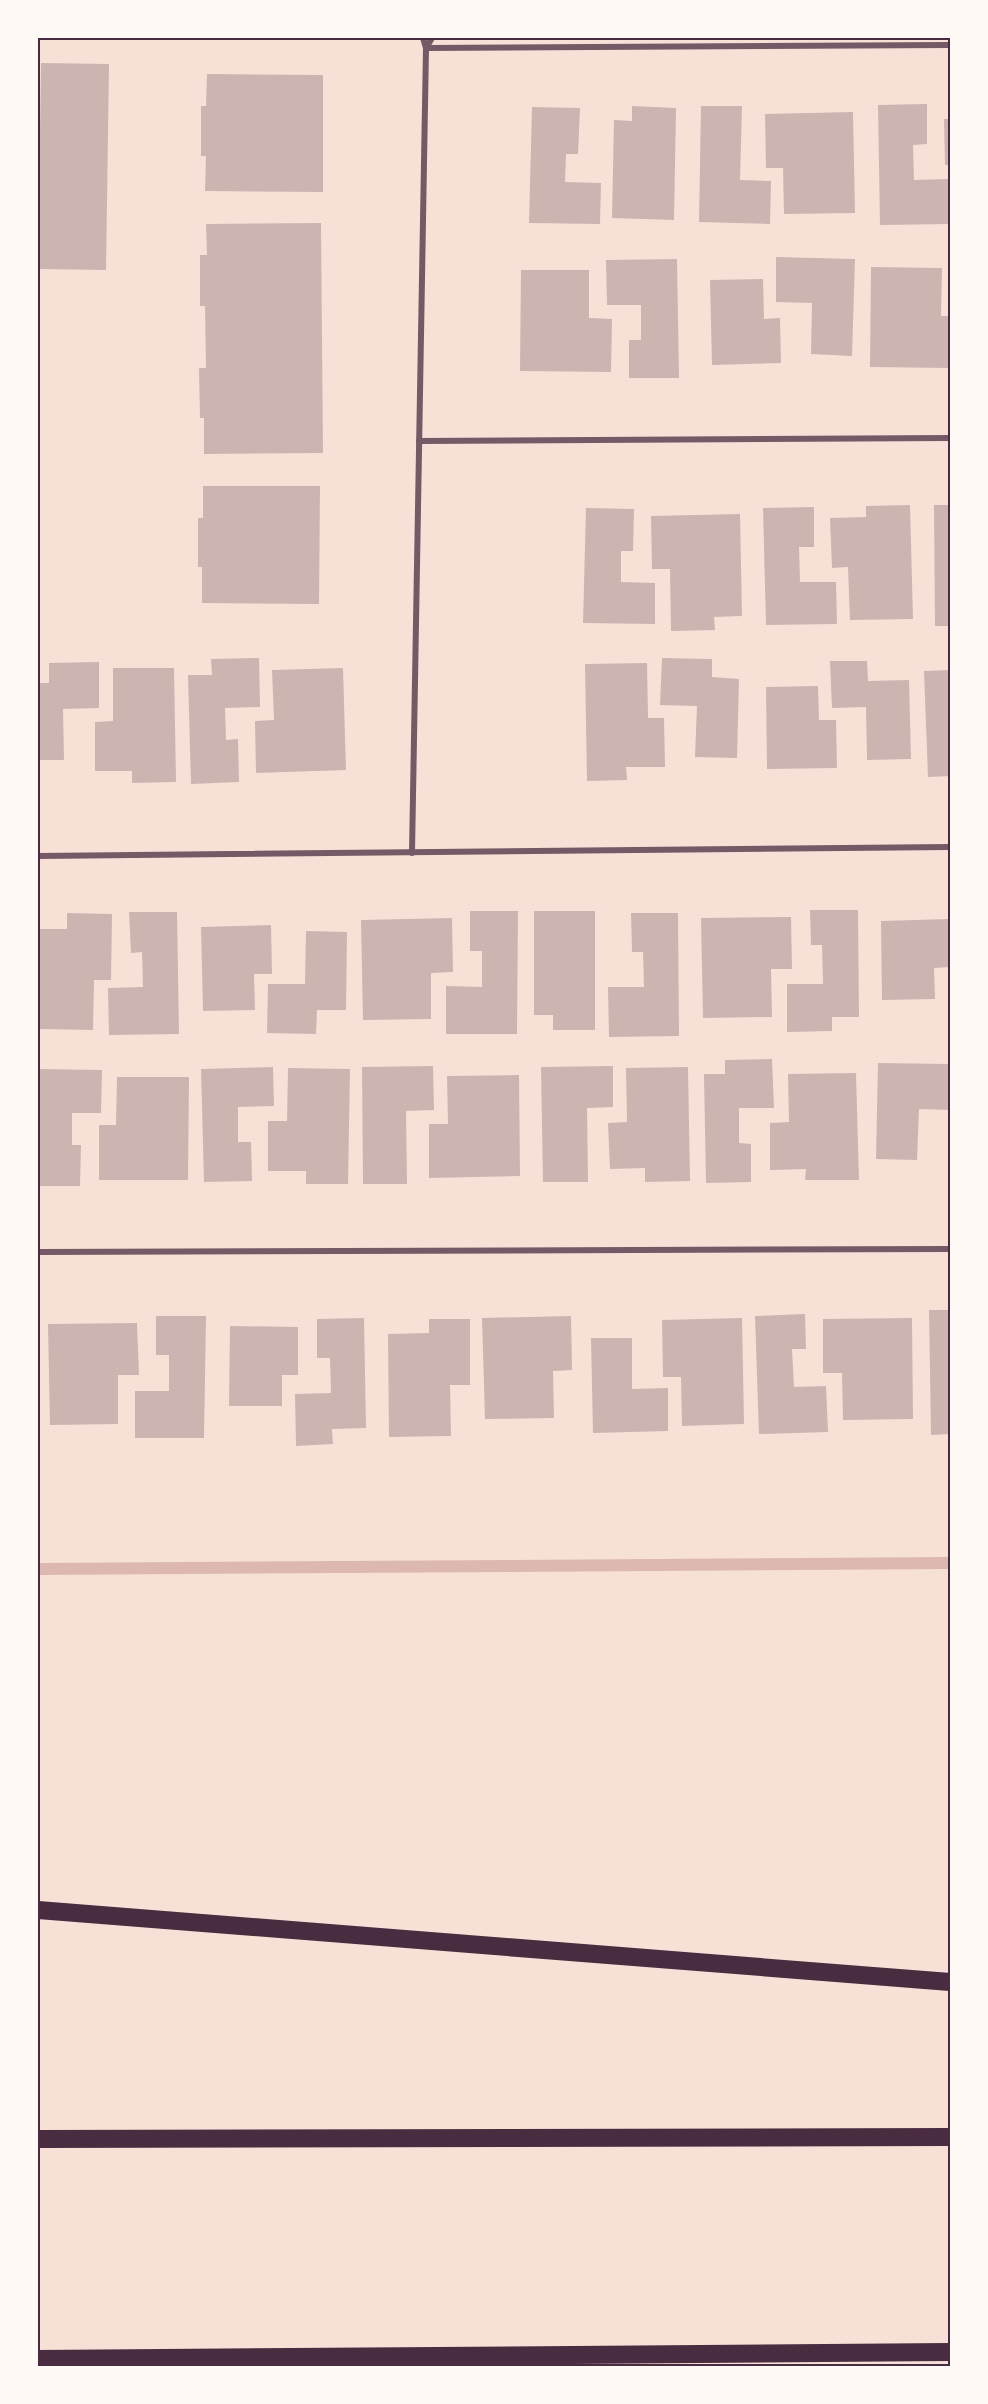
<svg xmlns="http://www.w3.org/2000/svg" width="988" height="2404" viewBox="0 0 988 2404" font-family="'Work Sans',sans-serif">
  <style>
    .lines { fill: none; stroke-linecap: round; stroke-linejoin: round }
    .stream { stroke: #dcb8b0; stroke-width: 12 }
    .building { fill: #ccb4b1 }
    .minor { stroke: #755966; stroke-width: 6 }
    .motorway { stroke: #4a2c40; stroke-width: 18 }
    .neatline { fill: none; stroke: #4a2c40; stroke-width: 2 }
  </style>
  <rect width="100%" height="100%" fill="#f7e1d7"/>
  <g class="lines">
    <path class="stream" d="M 38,1569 L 950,1563"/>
  </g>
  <g class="building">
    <path d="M 41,63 L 109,64 L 106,270 L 38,269 Z"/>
    <path d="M 207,74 L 323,75 L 323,192 L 205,191 L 206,156 L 201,156 L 201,106 L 206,106 Z"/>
    <path d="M 927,104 L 927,144 L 913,145 L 914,180 L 949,179 L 950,224 L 880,225 L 878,105 Z"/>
    <path d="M 632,106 L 676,108 L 674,220 L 612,218 L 614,120 L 632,121 Z"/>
    <path d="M 701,106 L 742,106 L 740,180 L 771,181 L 770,224 L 699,222 Z"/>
    <path d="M 532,107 L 580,108 L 578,154 L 566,154 L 565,182 L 601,183 L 600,224 L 529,223 Z"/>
    <path d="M 853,112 L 855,213 L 784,214 L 783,168 L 766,168 L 765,114 Z"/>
    <path d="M 944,119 L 950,119 L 950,165 L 945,165 Z"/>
    <path d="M 321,223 L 323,453 L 204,454 L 204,418 L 200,418 L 199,368 L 206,368 L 205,306 L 200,306 L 200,255 L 207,255 L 206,224 Z"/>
    <path d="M 776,257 L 855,259 L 852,356 L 811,354 L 812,303 L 776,302 Z"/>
    <path d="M 677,259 L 679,378 L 629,378 L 629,340 L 641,340 L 641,305 L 607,305 L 606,260 Z"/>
    <path d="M 871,267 L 942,268 L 941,316 L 950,316 L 950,368 L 870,367 Z"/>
    <path d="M 521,270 L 589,270 L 589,318 L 612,319 L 611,372 L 520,371 Z"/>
    <path d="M 763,279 L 764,319 L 780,318 L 781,363 L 712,365 L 710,280 Z"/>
    <path d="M 203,486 L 320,486 L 319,604 L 202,603 L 202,567 L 198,567 L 198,518 L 203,518 Z"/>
    <path d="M 910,505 L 913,619 L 850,620 L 848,567 L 832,568 L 830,518 L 866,517 L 866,506 Z"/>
    <path d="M 934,505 L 950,505 L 950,626 L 935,626 Z"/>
    <path d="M 814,507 L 814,547 L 799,547 L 800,582 L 836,582 L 837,624 L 766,625 L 763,508 Z"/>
    <path d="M 586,508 L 634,509 L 633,551 L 621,551 L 621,582 L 655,583 L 655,624 L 583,623 Z"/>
    <path d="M 740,514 L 742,616 L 714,617 L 715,630 L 671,631 L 670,569 L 652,569 L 651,516 Z"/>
    <path d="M 259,658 L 260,707 L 225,708 L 226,740 L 238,739 L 239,782 L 191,784 L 188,675 L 212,675 L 211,659 Z"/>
    <path d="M 662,658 L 712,659 L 712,677 L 739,679 L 737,758 L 695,757 L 697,706 L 660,705 Z"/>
    <path d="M 830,661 L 867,661 L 868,681 L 909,680 L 911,759 L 867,760 L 866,707 L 832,708 Z"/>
    <path d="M 99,662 L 99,708 L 63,709 L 64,760 L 38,760 L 38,683 L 49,683 L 49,663 Z"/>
    <path d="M 647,663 L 648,718 L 664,718 L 665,767 L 626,767 L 627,780 L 587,781 L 585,664 Z"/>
    <path d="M 113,668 L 174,668 L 176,782 L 132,783 L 132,771 L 95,771 L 95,722 L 113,721 Z"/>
    <path d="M 343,668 L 346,770 L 256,773 L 255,721 L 274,720 L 272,670 Z"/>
    <path d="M 950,670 L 950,776 L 928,777 L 924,671 Z"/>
    <path d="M 818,686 L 819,720 L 836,720 L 837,768 L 767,769 L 766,687 Z"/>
    <path d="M 810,910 L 858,910 L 859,1017 L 832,1017 L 832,1031 L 787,1032 L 787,984 L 823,984 L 822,945 L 811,945 Z"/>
    <path d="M 470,911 L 518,911 L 517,1034 L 446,1034 L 446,986 L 482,987 L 482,951 L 470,951 Z"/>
    <path d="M 534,911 L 595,911 L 595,1030 L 553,1030 L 553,1015 L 534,1015 Z"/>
    <path d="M 129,912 L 177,912 L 179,1034 L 109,1035 L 108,988 L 143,987 L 142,952 L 131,953 Z"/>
    <path d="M 67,913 L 112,914 L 111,980 L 94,980 L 93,1030 L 38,1029 L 38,929 L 67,929 Z"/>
    <path d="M 631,913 L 678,913 L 679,1036 L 609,1037 L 608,987 L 644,987 L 643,952 L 632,952 Z"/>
    <path d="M 791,917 L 792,969 L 771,969 L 772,1017 L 703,1018 L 701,918 Z"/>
    <path d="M 452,918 L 453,972 L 431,973 L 431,1019 L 363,1020 L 361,920 Z"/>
    <path d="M 950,919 L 950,967 L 934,968 L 935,999 L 882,1000 L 881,921 Z"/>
    <path d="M 271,925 L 272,974 L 254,974 L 255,1010 L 203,1011 L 201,927 Z"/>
    <path d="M 306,931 L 347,932 L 346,1010 L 317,1010 L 316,1034 L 267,1033 L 268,984 L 305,984 Z"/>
    <path d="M 772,1059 L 774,1108 L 739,1108 L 739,1143 L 751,1144 L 751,1182 L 706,1183 L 704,1074 L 725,1074 L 725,1060 Z"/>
    <path d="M 878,1063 L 950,1064 L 950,1110 L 919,1109 L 917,1160 L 876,1159 Z"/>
    <path d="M 433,1066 L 434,1110 L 406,1111 L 407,1184 L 363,1184 L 362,1067 Z"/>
    <path d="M 613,1066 L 613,1107 L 587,1108 L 588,1182 L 543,1182 L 541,1067 Z"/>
    <path d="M 273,1067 L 274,1106 L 238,1107 L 238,1142 L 251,1142 L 252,1181 L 204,1182 L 201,1069 Z"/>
    <path d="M 688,1067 L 690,1181 L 645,1182 L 645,1168 L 610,1169 L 608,1123 L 627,1122 L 626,1068 Z"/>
    <path d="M 288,1068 L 350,1069 L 348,1184 L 306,1184 L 306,1171 L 268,1171 L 268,1121 L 287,1121 Z"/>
    <path d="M 38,1069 L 102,1070 L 101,1113 L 72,1113 L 72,1145 L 81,1145 L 80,1186 L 38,1186 Z"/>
    <path d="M 856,1073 L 859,1180 L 805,1180 L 806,1169 L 770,1170 L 770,1123 L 789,1122 L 788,1074 Z"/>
    <path d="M 519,1075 L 520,1176 L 429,1178 L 429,1124 L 448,1124 L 447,1076 Z"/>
    <path d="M 117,1077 L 189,1077 L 188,1180 L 99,1180 L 99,1125 L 116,1125 Z"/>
    <path d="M 929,1310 L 950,1310 L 950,1434 L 931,1435 Z"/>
    <path d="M 805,1314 L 806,1349 L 792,1349 L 794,1387 L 826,1386 L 828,1432 L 759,1434 L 755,1316 Z"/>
    <path d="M 156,1316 L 206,1316 L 204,1438 L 135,1438 L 135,1391 L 169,1391 L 169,1355 L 156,1355 Z"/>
    <path d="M 571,1316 L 572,1370 L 553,1371 L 554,1418 L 485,1419 L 482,1318 Z"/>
    <path d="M 364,1318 L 366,1428 L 332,1429 L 333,1444 L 296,1446 L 295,1394 L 331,1393 L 330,1358 L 317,1358 L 317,1319 Z"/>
    <path d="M 742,1318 L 744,1424 L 682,1426 L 681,1377 L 663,1377 L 662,1320 Z"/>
    <path d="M 912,1318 L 913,1419 L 843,1420 L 842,1373 L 823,1373 L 823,1319 Z"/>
    <path d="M 429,1319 L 470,1319 L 470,1385 L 450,1385 L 451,1436 L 389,1437 L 388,1334 L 429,1333 Z"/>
    <path d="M 137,1323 L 139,1375 L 118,1375 L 118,1424 L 50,1425 L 48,1324 Z"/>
    <path d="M 230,1326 L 298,1327 L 298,1375 L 282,1375 L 282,1406 L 229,1406 Z"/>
    <path d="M 591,1338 L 632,1338 L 632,1389 L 668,1388 L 668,1431 L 593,1433 Z"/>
  </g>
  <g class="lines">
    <g class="minor">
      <path d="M 426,48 L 950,45"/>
      <path d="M 426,48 L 432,38"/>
      <path d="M 419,441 L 950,438"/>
      <path d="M 412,853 L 426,48 L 423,38"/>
      <path d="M 38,856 L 950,847"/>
      <path d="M 38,1252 L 950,1249"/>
    </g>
    <g class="motorway">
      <path d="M 38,1910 L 950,1982"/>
      <path d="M 38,2139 L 950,2137"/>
      <path d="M 38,2359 L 950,2352"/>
    </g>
  </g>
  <rect width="988" height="2404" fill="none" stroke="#fffaf5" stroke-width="78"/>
  <rect x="39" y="39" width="910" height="2326" class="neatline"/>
</svg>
